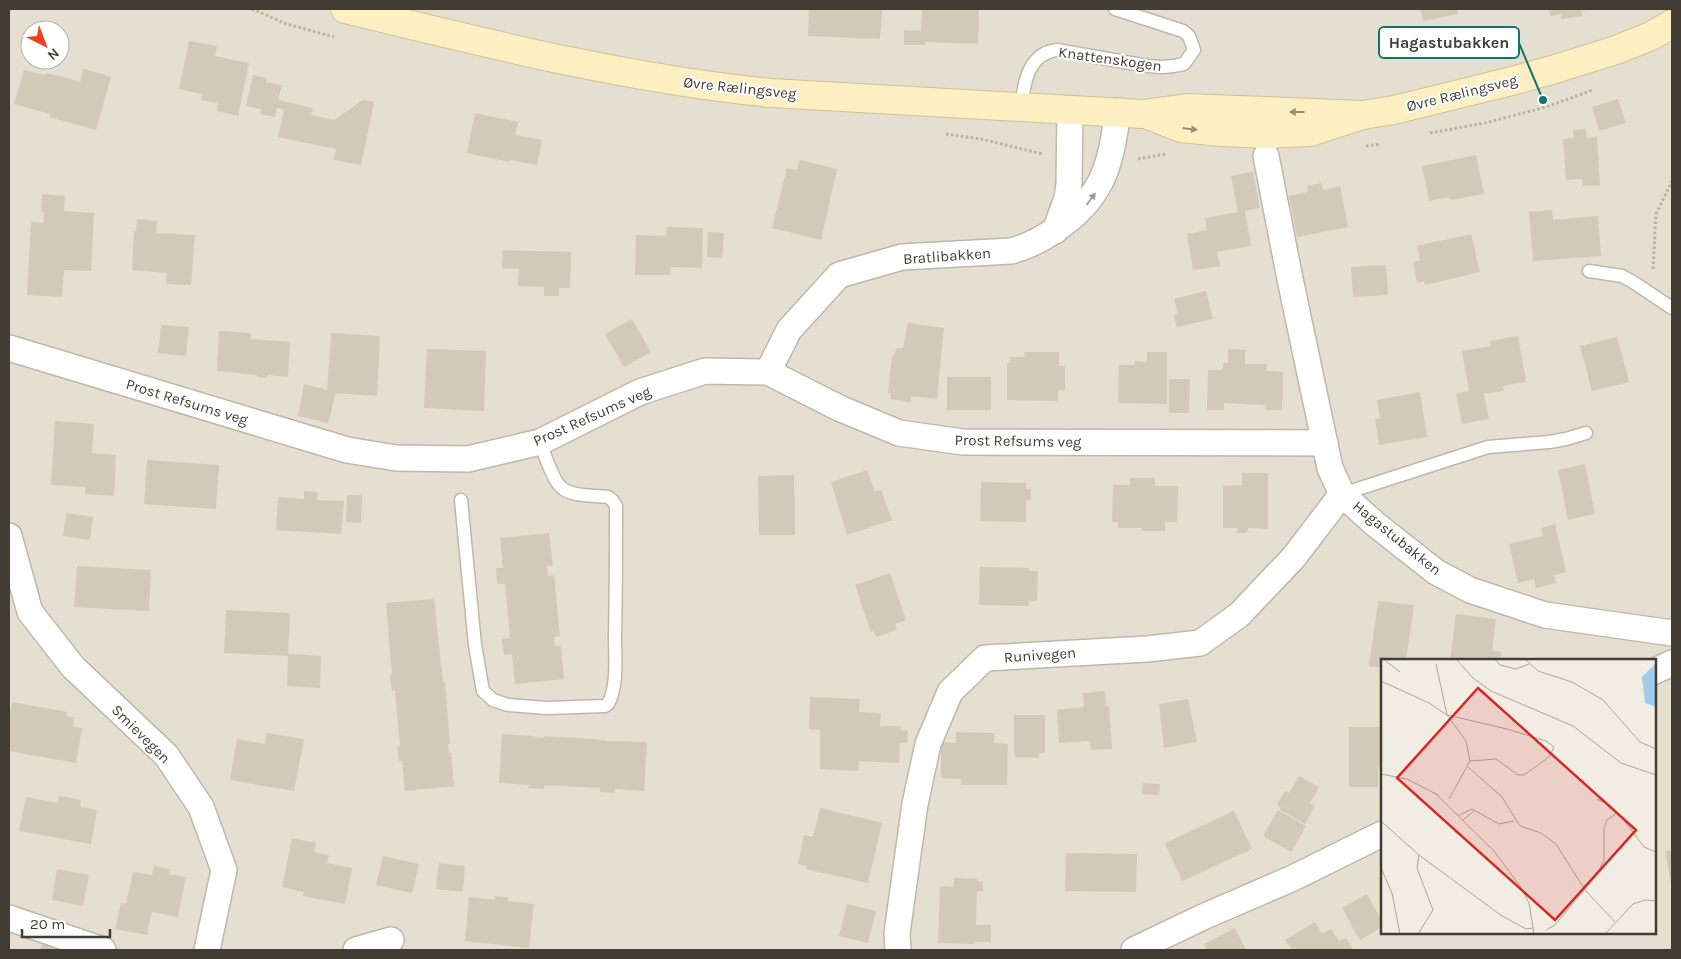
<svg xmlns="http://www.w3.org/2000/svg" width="1681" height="959" viewBox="0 0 1681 959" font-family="Karla,sans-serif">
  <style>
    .residential { fill: #e5dfd2; fill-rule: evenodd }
    .building { fill: #d2c9b9 }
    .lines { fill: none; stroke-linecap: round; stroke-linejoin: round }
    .lane-casing { stroke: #bfb8aa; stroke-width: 15 }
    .street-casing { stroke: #bfb8aa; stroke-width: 28 }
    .secondary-casing { stroke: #cfc195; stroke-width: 30 }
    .path { stroke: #bdb198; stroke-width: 3; stroke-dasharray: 2.5 2.5; stroke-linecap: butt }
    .lane { stroke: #fff; stroke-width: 12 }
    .street { stroke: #fff; stroke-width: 25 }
    .secondary { stroke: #fcefc2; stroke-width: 28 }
    .oneway { fill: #968d74 }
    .oneway2 { fill: #a09e9a }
    .labels { text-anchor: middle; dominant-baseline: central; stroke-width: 4; stroke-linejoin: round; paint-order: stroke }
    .street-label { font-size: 15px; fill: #423d34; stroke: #fff }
    .inset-road { fill: none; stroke: #aba79d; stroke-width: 1 }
    .view { fill: #d62828; fill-opacity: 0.15; stroke: #d62828; stroke-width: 2.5 }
    .inset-edge { fill: none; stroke: #423d34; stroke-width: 2.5 }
    .leader { fill: none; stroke: #0f766e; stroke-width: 2 }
    .callout-dot { fill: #0f766e; stroke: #fff; stroke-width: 2 }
    .callout { fill: #fff; stroke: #0f766e; stroke-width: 2 }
    .callout-label { font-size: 16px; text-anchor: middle; font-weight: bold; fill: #423d34 }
  </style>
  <rect width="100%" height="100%" fill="#f1ede3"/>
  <path class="residential" d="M 9,9 L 1672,9 L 1672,950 L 9,950 ZM 30,30 L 60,30 L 60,60 L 30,60 ZM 1382,660 L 1655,660 L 1655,933 L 1382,933 Z"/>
  <g class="building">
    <path d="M 809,9 L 882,9 L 880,39 L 808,36 Z"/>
    <path d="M 922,9 L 979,9 L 978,44 L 925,42 L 925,45 L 904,45 L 904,30 L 921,31 Z"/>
    <path d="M 1420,9 L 1457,9 L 1458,14 L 1423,21 Z"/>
    <path d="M 1549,9 L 1590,9 L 1590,10 L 1581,11 L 1582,16 L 1561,19 L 1561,14 L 1550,16 Z"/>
    <path d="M 189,41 L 217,46 L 215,56 L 249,63 L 238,116 L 217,111 L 218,103 L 201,100 L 202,94 L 179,89 Z"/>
    <path d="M 84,69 L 111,77 L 96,130 L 49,117 L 50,114 L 14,104 L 24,70 L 45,75 L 46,73 L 60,76 L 80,82 Z"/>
    <path d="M 253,75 L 267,78 L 266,82 L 282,85 L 278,100 L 313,108 L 311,115 L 334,120 L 363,100 L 374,102 L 361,165 L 334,160 L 336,149 L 278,137 L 284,109 L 277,108 L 275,117 L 260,114 L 261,109 L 246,106 Z"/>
    <path d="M 1618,99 L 1626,123 L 1599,131 L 1592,107 Z"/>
    <path d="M 475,113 L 518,122 L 515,135 L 542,140 L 537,165 L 510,160 L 510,162 L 467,153 Z"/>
    <path d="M 1586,129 L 1587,138 L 1597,137 L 1600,185 L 1583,186 L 1582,179 L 1566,180 L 1563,139 L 1573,138 L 1573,130 Z"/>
    <path d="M 1476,155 L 1484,194 L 1450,200 L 1449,197 L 1429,201 L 1422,166 Z"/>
    <path d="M 800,160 L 837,169 L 821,240 L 772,228 L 787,168 L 797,170 Z"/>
    <path d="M 1253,172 L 1260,208 L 1245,211 L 1251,246 L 1217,252 L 1220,266 L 1193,270 L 1187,234 L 1207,230 L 1205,218 L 1238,212 L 1231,176 Z"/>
    <path d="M 1321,183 L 1323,190 L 1340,186 L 1348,227 L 1297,237 L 1289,196 L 1308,192 L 1307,186 Z"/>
    <path d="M 42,194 L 65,196 L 64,211 L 94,213 L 91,271 L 64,270 L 62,297 L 27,295 L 31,222 L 43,223 L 44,212 L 41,212 Z"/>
    <path d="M 1552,210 L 1553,220 L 1598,216 L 1601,256 L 1533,261 L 1529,212 Z"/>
    <path d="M 137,219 L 157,221 L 156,233 L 195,235 L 191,285 L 166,284 L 167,273 L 132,270 L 134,231 L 136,231 Z"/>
    <path d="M 667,227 L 703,228 L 702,268 L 671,267 L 670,275 L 635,275 L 636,235 L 666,236 Z"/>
    <path d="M 708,232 L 724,233 L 722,258 L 707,257 Z"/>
    <path d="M 1471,234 L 1480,272 L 1425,285 L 1424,281 L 1417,283 L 1413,262 L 1420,260 L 1417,246 Z"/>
    <path d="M 503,250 L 571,252 L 570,288 L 559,288 L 559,296 L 544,296 L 544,287 L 518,286 L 519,269 L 502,268 Z"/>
    <path d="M 1386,265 L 1388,295 L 1353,297 L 1351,267 Z"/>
    <path d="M 1206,291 L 1213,319 L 1177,327 L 1174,315 L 1178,314 L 1174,299 Z"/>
    <path d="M 632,319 L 651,352 L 624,367 L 605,334 Z"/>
    <path d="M 908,323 L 944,328 L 937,399 L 911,396 L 911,402 L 890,399 L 891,394 L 888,393 L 892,355 L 895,356 L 896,348 L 903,348 Z"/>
    <path d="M 161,325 L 189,327 L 186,356 L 158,353 Z"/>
    <path d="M 219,331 L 251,333 L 251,339 L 290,342 L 288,377 L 268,375 L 267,378 L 257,377 L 257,375 L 217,371 Z"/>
    <path d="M 331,333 L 380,336 L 377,396 L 336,393 L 328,423 L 298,416 L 304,384 L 327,390 Z"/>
    <path d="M 1518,336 L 1526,382 L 1503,386 L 1504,391 L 1484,394 L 1489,419 L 1462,424 L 1456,393 L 1469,391 L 1462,351 L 1491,346 L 1490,341 Z"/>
    <path d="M 1617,337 L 1629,382 L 1592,391 L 1580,346 Z"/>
    <path d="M 427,349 L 486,351 L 484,411 L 424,408 Z"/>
    <path d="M 1228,349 L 1245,350 L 1245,364 L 1267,364 L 1266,371 L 1283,372 L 1282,410 L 1265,410 L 1266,405 L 1224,403 L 1224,410 L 1207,410 L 1208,370 L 1223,370 L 1223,363 L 1228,363 Z"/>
    <path d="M 1024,352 L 1059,352 L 1059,366 L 1065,366 L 1065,391 L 1058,390 L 1058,401 L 1007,400 L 1007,363 L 1010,363 L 1010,357 L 1025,357 Z"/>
    <path d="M 1147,352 L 1167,352 L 1167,404 L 1118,403 L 1119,365 L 1135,365 L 1135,361 L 1147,362 Z"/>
    <rect x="947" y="377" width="44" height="33"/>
    <path d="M 1169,379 L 1190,379 L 1189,413 L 1169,413 Z"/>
    <path d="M 1420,392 L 1427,437 L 1379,445 L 1375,419 L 1380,418 L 1377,400 Z"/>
    <path d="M 55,421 L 94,424 L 92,453 L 116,455 L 114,496 L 85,494 L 85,487 L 51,485 Z"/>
    <path d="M 147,460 L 219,465 L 216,509 L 144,504 Z"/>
    <path d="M 1585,464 L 1595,514 L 1568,520 L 1558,470 Z"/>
    <path d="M 867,470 L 875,492 L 881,490 L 892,520 L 847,535 L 831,482 Z"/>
    <path d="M 1242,473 L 1268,473 L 1268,529 L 1248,528 L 1247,533 L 1237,533 L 1237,528 L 1223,528 L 1223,486 L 1242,485 Z"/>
    <path d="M 794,475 L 795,535 L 759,535 L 758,476 Z"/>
    <path d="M 1130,478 L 1155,478 L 1155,486 L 1178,486 L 1177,522 L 1165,522 L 1165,531 L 1142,531 L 1142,528 L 1118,528 L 1118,522 L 1112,522 L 1113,485 L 1130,485 Z"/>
    <path d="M 981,482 L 1026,483 L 1026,489 L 1031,489 L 1031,500 L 1026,500 L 1026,522 L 980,521 Z"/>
    <path d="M 304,491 L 318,492 L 317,500 L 344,501 L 341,534 L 276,530 L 278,497 L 304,499 Z"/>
    <path d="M 347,495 L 362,495 L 361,523 L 346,522 Z"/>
    <path d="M 66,513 L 93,517 L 90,540 L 63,536 Z"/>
    <path d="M 1555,524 L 1566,572 L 1554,575 L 1556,583 L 1536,588 L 1534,579 L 1518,583 L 1509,544 L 1543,536 L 1541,528 Z"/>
    <path d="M 549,533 L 553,566 L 547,566 L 548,576 L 554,575 L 560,636 L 554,637 L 555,646 L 561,646 L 564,679 L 515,684 L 512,654 L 504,655 L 502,639 L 510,638 L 505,584 L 497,584 L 496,568 L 503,568 L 500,538 Z"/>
    <path d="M 77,566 L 151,570 L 149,611 L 74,607 Z"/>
    <path d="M 980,567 L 1029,568 L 1029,571 L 1038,571 L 1037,601 L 1029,601 L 1028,606 L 979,605 Z"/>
    <path d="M 890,573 L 906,620 L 895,624 L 897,630 L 876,637 L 874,631 L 871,632 L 855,585 Z"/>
    <path d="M 434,599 L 443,682 L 445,682 L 450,744 L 448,744 L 449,753 L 451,753 L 454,786 L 405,791 L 402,761 L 399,761 L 397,746 L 400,746 L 395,690 L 392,691 L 390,675 L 392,675 L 386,603 Z"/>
    <path d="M 1378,601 L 1414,605 L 1406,660 L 1382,660 L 1382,668 L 1369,666 Z"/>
    <path d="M 226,610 L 290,613 L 288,656 L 224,653 Z"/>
    <path d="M 1456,614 L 1496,619 L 1492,651 L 1501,652 L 1500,660 L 1450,660 Z"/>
    <path d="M 288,654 L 321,656 L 320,688 L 287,686 Z"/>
    <path d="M 1105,691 L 1106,706 L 1109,706 L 1112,749 L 1091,750 L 1090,741 L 1059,743 L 1057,710 L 1084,707 L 1083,693 Z"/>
    <path d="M 810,697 L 860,699 L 859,712 L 881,713 L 880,726 L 901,726 L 900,730 L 908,731 L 907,743 L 900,743 L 899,763 L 859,761 L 858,771 L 820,769 L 820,730 L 809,729 Z"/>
    <path d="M 1188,699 L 1197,742 L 1164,748 L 1159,704 Z"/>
    <path d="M 12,702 L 67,712 L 66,716 L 74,717 L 73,726 L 82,728 L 76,763 L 9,751 L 9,720 Z"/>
    <path d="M 1014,715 L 1045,715 L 1045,753 L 1039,753 L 1039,758 L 1015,757 L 1015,753 L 1014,753 Z"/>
    <path d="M 1349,727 L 1382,727 L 1382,767 L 1378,767 L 1378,787 L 1349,787 Z"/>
    <path d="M 956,732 L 994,733 L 994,743 L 1008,744 L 1007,785 L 961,785 L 961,779 L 941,778 L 941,742 L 956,743 Z"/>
    <path d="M 266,733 L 304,739 L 294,791 L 230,780 L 237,739 L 265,744 Z"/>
    <path d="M 502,734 L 534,736 L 534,737 L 544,738 L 544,736 L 605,740 L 605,741 L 647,742 L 644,791 L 615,789 L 615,793 L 600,792 L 600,788 L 544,785 L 544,789 L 528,788 L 529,785 L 499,783 Z"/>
    <path d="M 1299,776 L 1319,787 L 1310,803 L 1315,806 L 1305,824 L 1280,810 L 1281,807 L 1277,805 L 1285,791 L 1289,793 Z"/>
    <path d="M 1143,783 L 1160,784 L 1159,795 L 1142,794 Z"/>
    <path d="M 59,796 L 81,800 L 80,807 L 97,810 L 91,844 L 19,831 L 26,797 L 57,803 Z"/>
    <path d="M 820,808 L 882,823 L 868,883 L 806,869 L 807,866 L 798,864 L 804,835 L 813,837 Z"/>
    <path d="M 1278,810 L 1306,826 L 1291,852 L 1263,836 Z"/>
    <path d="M 1234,811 L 1252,849 L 1182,881 L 1165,843 Z"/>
    <path d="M 292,838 L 316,843 L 314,852 L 329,855 L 327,863 L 352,868 L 345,904 L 303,896 L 304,892 L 282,887 Z"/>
    <path d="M 1672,850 L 1672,883 L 1671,883 L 1665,851 Z"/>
    <path d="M 1066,853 L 1137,854 L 1136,892 L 1065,891 Z"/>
    <path d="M 383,856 L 419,864 L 412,893 L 376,885 Z"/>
    <path d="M 439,863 L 465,866 L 463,892 L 436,889 Z"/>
    <path d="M 154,866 L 170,869 L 169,874 L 186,877 L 178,917 L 152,912 L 147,935 L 115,929 L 121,903 L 126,904 L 133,872 L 152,875 Z"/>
    <path d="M 57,869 L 89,875 L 83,906 L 52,900 Z"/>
    <path d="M 954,878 L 977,879 L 977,881 L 983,882 L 983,891 L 977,891 L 976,925 L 991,925 L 991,942 L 975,942 L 975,944 L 938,943 L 940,886 L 953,887 Z"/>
    <path d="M 1367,894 L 1382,922 L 1382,927 L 1360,940 L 1342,908 Z"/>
    <path d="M 494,896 L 508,897 L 508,901 L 534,904 L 529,948 L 465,941 L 469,897 L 494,900 Z"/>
    <path d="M 847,904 L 876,911 L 868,943 L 839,936 Z"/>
    <path d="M 1315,922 L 1322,934 L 1331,929 L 1339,941 L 1346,938 L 1353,950 L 1292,950 L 1285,940 Z"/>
    <path d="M 1235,928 L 1246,950 L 1207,950 L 1204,944 Z"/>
    <path d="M 43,943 L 62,950 L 40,950 Z"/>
  </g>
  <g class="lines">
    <defs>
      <g id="lane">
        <path d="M 1021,106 C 1024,82 1029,53 1057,50 L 1148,66 L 1163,67 L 1173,66 L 1184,64 L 1194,50 L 1189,36 L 1183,31 L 1115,9"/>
        <path d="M 1589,271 L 1622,276 L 1633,282 L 1672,308"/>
        <path d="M 1342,494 L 1488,447 L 1549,442 L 1566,439 L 1586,433"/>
        <path d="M 461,500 L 475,645 L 483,691 L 493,700 L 508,705 L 547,708 L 605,706 L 608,704 C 618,687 615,657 615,636 C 616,593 616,550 616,506 L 612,500 L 608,497 C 594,495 573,497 562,488 C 554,483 544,453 540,442"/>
      </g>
      <g id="street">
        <path d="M 1266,156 L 1290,279 L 1330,468 L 1342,494 L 1375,524 L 1436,572 L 1470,590 L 1545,615 L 1672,633"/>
        <path d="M 1055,231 L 1067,198 L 1069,184 L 1070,109"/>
        <path d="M 9,348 L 347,450 L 396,458 L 468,459 L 540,442 L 640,392 L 705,371 L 768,372 L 839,408 L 899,433 L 963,442 L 1325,443"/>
        <path d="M 768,372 L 789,330 L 839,275 L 902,257 L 1011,251 C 1031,246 1046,237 1062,225 C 1105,194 1111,161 1118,111"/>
        <path d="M 9,536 L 30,612 L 73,667 L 166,755 L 201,807 L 224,870 L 207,950"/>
        <path d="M 1655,671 L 1672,663"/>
        <path d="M 9,918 L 103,950"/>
        <path d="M 356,950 L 391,940"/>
        <path d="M 898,950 L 897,933 L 915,804 L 928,744 L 950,692 L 985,658 L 1147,649 L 1200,643 L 1239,615 L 1294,557 L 1342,494"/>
        <path d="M 1134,950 L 1203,917 L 1293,878 L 1382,834"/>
      </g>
      <g id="secondary">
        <path d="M 345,9 C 485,43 627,79 771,93 L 1143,114 L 1187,108 L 1363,115"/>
        <path d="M 1148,115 L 1181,128 L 1221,132 L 1265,134 L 1310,132 L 1363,115 L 1394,110 L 1512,81 L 1552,70 L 1616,50 L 1651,36 L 1672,24"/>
      </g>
    </defs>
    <use href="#lane" class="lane-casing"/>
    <use href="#street" class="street-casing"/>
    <use href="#secondary" class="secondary-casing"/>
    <g class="path">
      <path d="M 252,9 L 287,24 L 334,37"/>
      <path d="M 1430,133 L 1485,123 L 1546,107 L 1593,90"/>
      <path d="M 946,134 L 981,139 L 1043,154"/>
      <path d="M 1366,146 L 1380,144"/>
      <path d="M 1138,159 L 1166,154"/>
      <path d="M 1653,269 L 1656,214 L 1672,181"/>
    </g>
    <use href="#lane" class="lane"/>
    <use href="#street" class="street"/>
    <use href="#secondary" class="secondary"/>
  </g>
  <defs><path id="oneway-solid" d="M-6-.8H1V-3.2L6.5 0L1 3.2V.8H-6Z" transform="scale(1.25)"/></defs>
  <g class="oneway">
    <use href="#oneway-solid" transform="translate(1297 112) rotate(-180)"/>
    <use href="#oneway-solid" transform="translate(1190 129) rotate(7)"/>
  </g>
  <use class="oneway2" href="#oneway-solid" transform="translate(1091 199) rotate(-53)"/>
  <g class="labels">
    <g class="street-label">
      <text transform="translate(1110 59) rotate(8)">Knattenskogen</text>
      <text transform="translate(740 88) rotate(6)">Øvre Rælingsveg</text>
      <text transform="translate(1462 93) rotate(-14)">Øvre Rælingsveg</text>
      <text transform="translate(947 256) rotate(-4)">Bratlibakken</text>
      <text transform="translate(187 402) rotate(17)">Prost Refsums veg</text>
      <text transform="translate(592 416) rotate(-24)">Prost Refsums veg</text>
      <text transform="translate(1018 441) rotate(1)">Prost Refsums veg</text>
      <text transform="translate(1397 538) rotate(39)">Hagastubakken</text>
      <text transform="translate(1040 655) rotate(-4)">Runivegen</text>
      <text transform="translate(141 734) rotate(45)">Smievegen</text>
    </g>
  </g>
  <g transform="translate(1381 659)">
    <rect width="275" height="275" fill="#f1ede3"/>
    <path d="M 275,4 L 275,48 L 264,44 L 261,18 Z" fill="#a1ccec"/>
    <path class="inset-road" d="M 2,0 L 19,13M 75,0 L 92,19 L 110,32 L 192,67 L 240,104 L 275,116M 114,0 L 119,6 L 135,10 L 148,5M 144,0 L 157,12 L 191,23 L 222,41 L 259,83 L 275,90M 55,5 L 66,56 L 85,82 L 89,102 L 68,140M 0,22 L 48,44 L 66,56 L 126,70 L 165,82 L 173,88 L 168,98 L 143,116 L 137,116 L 115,100 L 89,102M 87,108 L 121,138 L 139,167 L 160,174 L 175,185 L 204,231 L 234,263M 0,115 L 26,120 L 57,136M 55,135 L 113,192 L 139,227 L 148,244 L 153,275M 216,140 L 229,146 L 242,160 L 263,188 L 275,193M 78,156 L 91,150 L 118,165 L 133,162M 82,161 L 94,151M 0,162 L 38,196 L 121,257 L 145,270 L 152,269M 0,209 L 11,234 L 19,275M 165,271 L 174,266 L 217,214 L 223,201 L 223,169 L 226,161 L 236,154M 37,275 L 52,251 L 36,209 L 38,196M 224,275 L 252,245 L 264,241 L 275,242"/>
    <path class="view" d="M 97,29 L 255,171 L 174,261 L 16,119 Z"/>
    <rect width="275" height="275" class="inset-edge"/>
  </g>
  <path class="leader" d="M1543 100L1519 43"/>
  <circle class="callout-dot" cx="1543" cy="100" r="5"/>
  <rect class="callout" x="1379" y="27" width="140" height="31" rx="5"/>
  <g class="callout-label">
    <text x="1449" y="48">Hagastubakken</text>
  </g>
  <rect width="1681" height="959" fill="none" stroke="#423d34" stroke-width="20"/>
  <g transform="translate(45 45) rotate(138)"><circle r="24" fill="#ffffff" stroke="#b3b1ae"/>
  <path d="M0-4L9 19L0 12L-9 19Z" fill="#f03f1b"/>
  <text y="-8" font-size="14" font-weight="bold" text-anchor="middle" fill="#423d34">N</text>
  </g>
  <path d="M22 929v8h88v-8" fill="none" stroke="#423d34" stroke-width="2.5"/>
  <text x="30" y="929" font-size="15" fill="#423d34" stroke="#ffffff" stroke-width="4" paint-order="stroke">20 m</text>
</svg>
